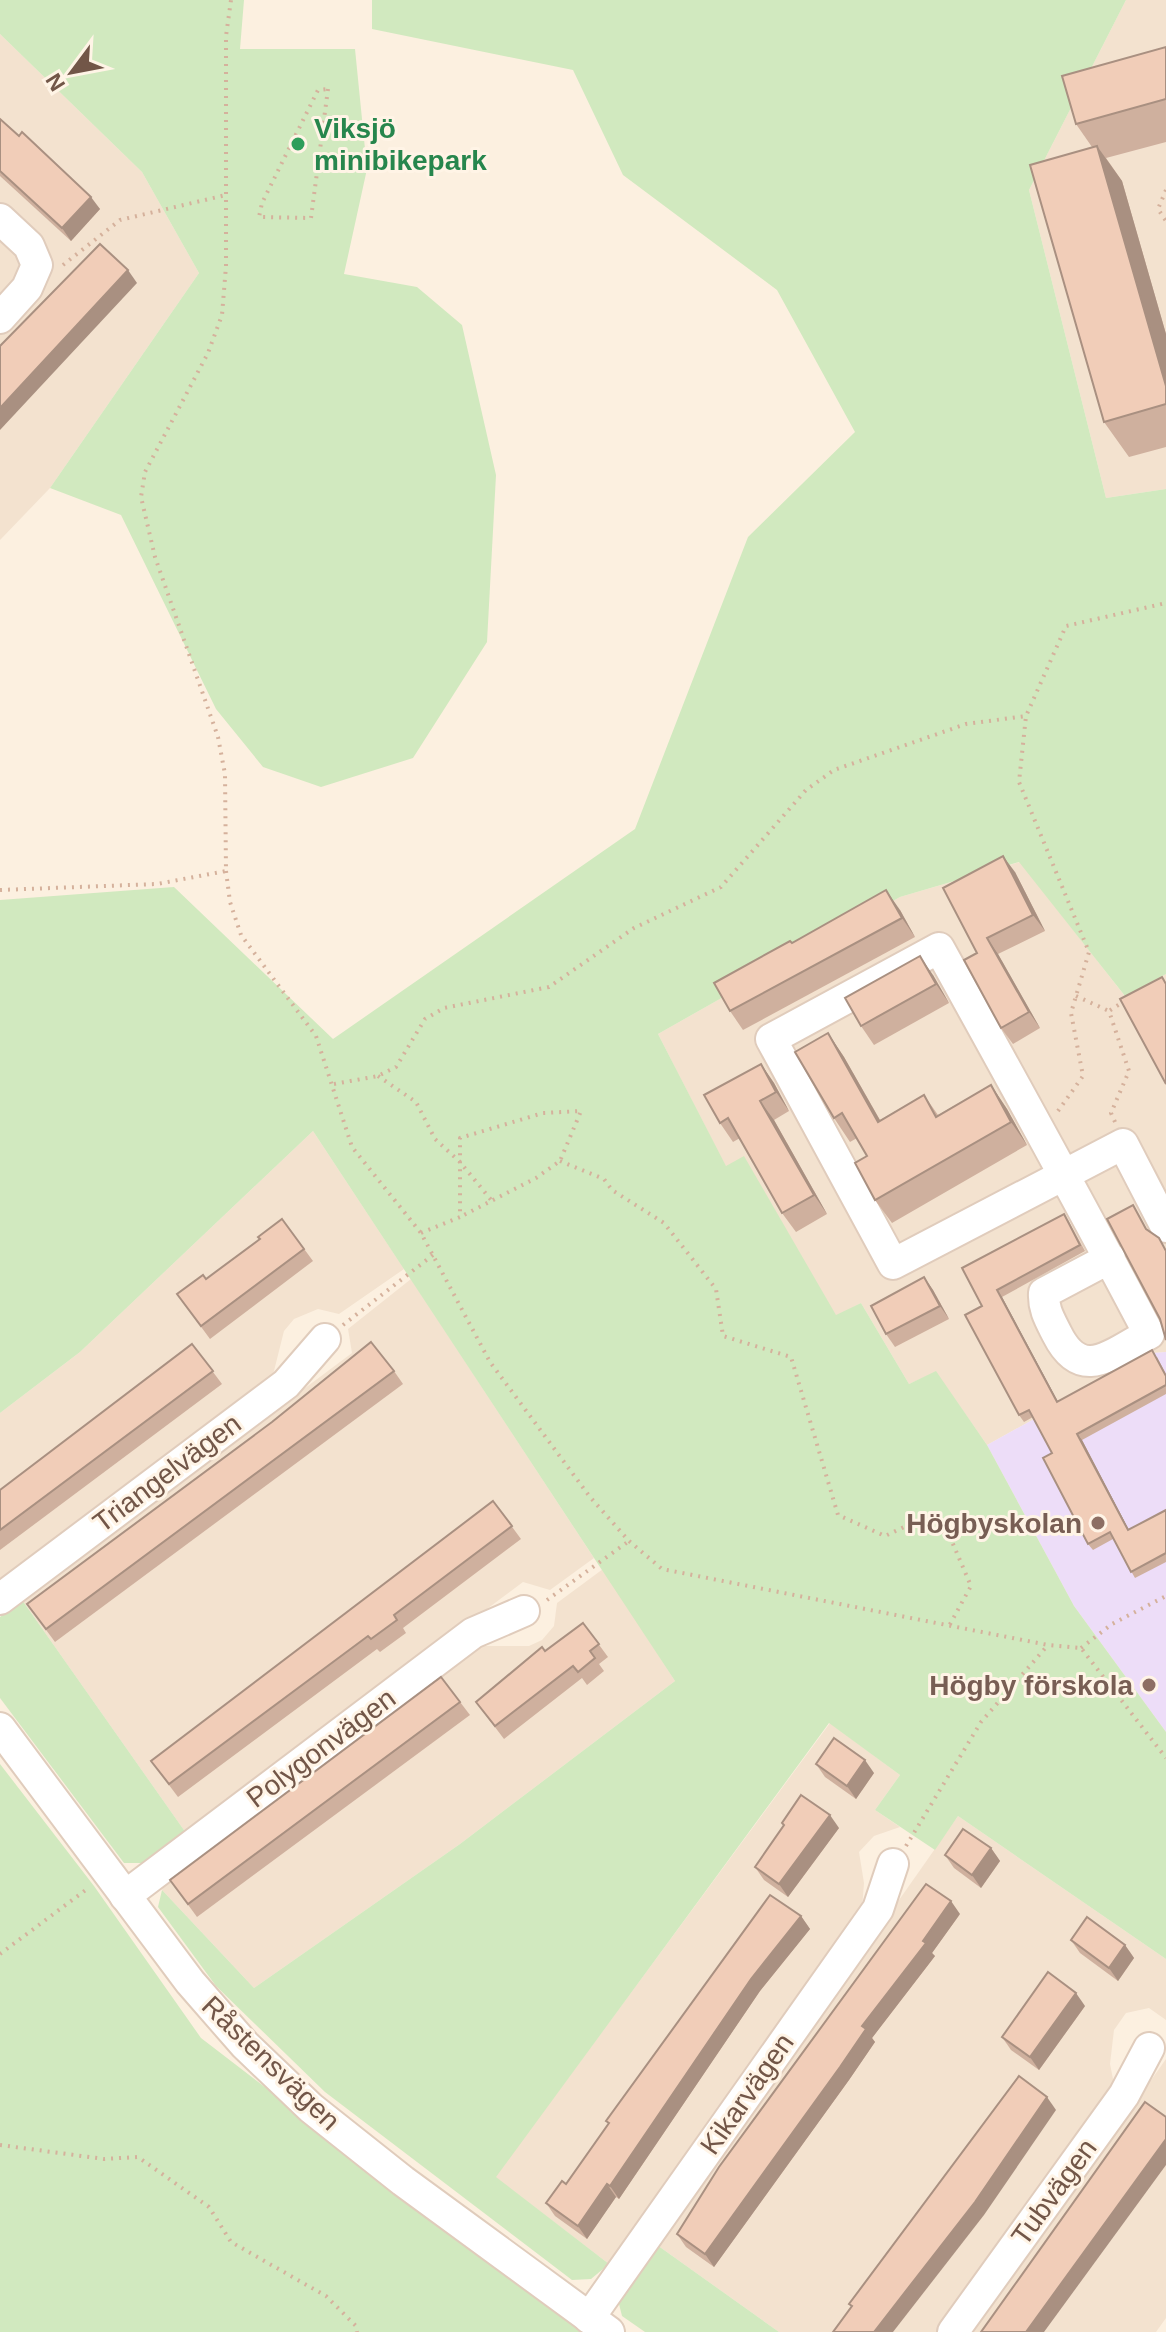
<svg xmlns="http://www.w3.org/2000/svg" width="1166" height="2332" viewBox="0 0 1166 2332" font-family="Helvetica,sans-serif">
  <style>
    .residential { fill: #f3e2cf }
    .education { fill: #edddf8 }
    .green { fill: #d1e9bf }
    .lines { fill: none; stroke-linecap: round; stroke-linejoin: round }
    .minor-casing { stroke: #e0ccbc; stroke-width: 34 }
    .path { stroke: #d5b19c; stroke-width: 4; stroke-dasharray: 2 6; stroke-linecap: butt }
    .minor { stroke: #fff; stroke-width: 30 }
    .wall { fill: #cfb09e }
    .shaded-wall { fill: #a99081 }
    .building { fill: #f1cdb8; stroke: #a99081; stroke-width: 2 }
    .leisure-dot { fill: #2e9e5b; stroke: #fff4e6; stroke-width: 3 }
    .education-dot { fill: #8d6e63; stroke: #fff4e6; stroke-width: 3 }
    .labels { text-anchor: middle; dominant-baseline: central; stroke-width: 6; stroke-linejoin: round; paint-order: stroke }
    .leisure-label { font-size: 28px; font-weight: bold; fill: #27864d; stroke: #fff4e6; text-anchor: start }
    .street-label { font-size: 28px; fill: #725648; stroke: #fff4e6 }
    .education-label { font-size: 28px; font-weight: bold; fill: #785e54; stroke: #fff4e6; text-anchor: end }
  </style>
  <rect width="100%" height="100%" fill="#fcf0e0"/>
  <g class="residential">
    <path d="M 1126,0 L 1166,0 L 1166,489 L 1106,498 L 1029,190 Z"/>
    <path d="M 0,34 L 142,172 L 199,273 L 50,488 L 0,540 Z"/>
    <path d="M 1020,862 L 1124,995 L 1166,974 L 1166,1352 L 1153,1353 L 987,1445 L 936,1372 L 909,1384 L 861,1303 L 836,1316 L 744,1157 L 726,1167 L 658,1034 L 900,897 Z"/>
    <path d="M 313,1131 L 404,1269 L 339,1314 L 318,1309 L 294,1319 L 284,1331 L 272,1379 L 0,1585 L 0,1413 L 80,1352 Z"/>
    <path d="M 411,1279 L 594,1558 L 550,1590 L 523,1582 L 186,1833 L 22,1600 L 352,1353 L 348,1329 Z"/>
    <path d="M 603,1569 L 675,1681 L 460,1844 L 254,1988 L 162,1890 L 169,1877 L 478,1646 L 529,1646 L 542,1640 L 554,1626 L 557,1603 Z"/>
    <path d="M 830,1723 L 900,1775 L 875,1810 L 900,1827 L 874,1836 L 859,1852 L 864,1883 L 862,1909 L 609,2264 L 495,2177 Z"/>
    <path d="M 958,1816 L 1166,1959 L 1166,2020 L 1149,2008 L 1126,2013 L 1114,2030 L 1110,2064 L 1114,2084 L 940,2332 L 779,2332 L 657,2245 Z"/>
    <path d="M 1166,2059 L 1166,2318 L 1156,2332 L 973,2332 Z"/>
  </g>
  <path class="education" d="M 1166,1352 L 1166,1732 L 1074,1606 L 987,1445 L 1153,1353 Z"/>
  <g class="green">
    <path d="M 0,0 L 244,0 L 240,49 L 355,49 L 367,169 L 344,274 L 417,287 L 462,325 L 496,475 L 487,642 L 413,758 L 321,787 L 263,767 L 216,709 L 121,515 L 50,488 L 199,273 L 142,172 L 0,34 Z"/>
    <path d="M 372,0 L 1126,0 L 1029,190 L 1106,498 L 1166,489 L 1166,974 L 1125,996 L 1019,862 L 900,897 L 658,1034 L 726,1166 L 744,1156 L 836,1315 L 861,1303 L 909,1384 L 936,1371 L 987,1445 L 1074,1606 L 1166,1732 L 1166,1959 L 958,1816 L 935,1850 L 875,1810 L 900,1775 L 829,1723 L 496,2177 L 609,2264 L 591,2279 L 572,2280 L 325,2092 L 216,1986 L 158,1907 L 162,1890 L 254,1988 L 460,1844 L 675,1681 L 313,1131 L 80,1352 L 0,1413 L 0,900 L 174,887 L 333,1039 L 635,829 L 748,537 L 855,432 L 777,290 L 623,175 L 573,70 L 372,29 Z"/>
    <path d="M 22,1600 L 186,1833 L 149,1863 L 124,1863 L 0,1698 L 0,1617 Z"/>
    <path d="M 0,1764 L 94,1886 L 201,2038 L 583,2332 L 0,2332 Z"/>
    <path d="M 657,2245 L 779,2332 L 645,2332 L 622,2316 L 618,2300 Z"/>
  </g>
  <g class="lines">
    <defs>
      <g id="minor">
        <path d="M 0,219 L 29,246 L 37,265 L 27,288 L 0,318"/>
        <path d="M 1110,1258 L 1044,1293 C 1043,1309 1050,1320 1057,1334 C 1082,1384 1112,1353 1149,1334 C 1081,1204 1010,1076 939,948 L 771,1039 L 893,1264 L 1123,1144 L 1166,1227"/>
        <path d="M 0,1599 L 286,1384 L 325,1339"/>
        <path d="M 0,1728 L 190,1982 L 245,2045 L 311,2108 L 403,2181 L 609,2332"/>
        <path d="M 125,1896 L 473,1633 L 524,1611"/>
        <path d="M 589,2318 L 878,1909 L 893,1864"/>
        <path d="M 953,2332 L 1124,2095 L 1149,2048"/>
      </g>
    </defs>
    <use href="#minor" class="minor-casing"/>
    <g class="path">
      <path d="M 328,89 L 311,218 L 259,217 L 262,203 L 318,90 Z"/>
      <path d="M 1166,190 L 1158,209 L 1166,221"/>
      <path d="M 63,265 L 120,220 L 226,195"/>
      <path d="M 226,871 L 230,902 L 241,935 L 316,1036 L 352,1147 L 421,1233 L 490,1362 L 590,1497 L 629,1541 L 662,1569 L 1048,1645 L 1081,1648 L 1166,1758"/>
      <path d="M 0,890 L 157,884 L 226,871 L 225,774 L 218,737 L 155,557 L 141,497 L 145,472 L 208,353 L 222,315 L 226,266 L 226,36 L 231,0"/>
      <path d="M 1076,996 L 1109,1011"/>
      <path d="M 378,1076 L 416,1102 L 435,1139 L 460,1162 L 492,1201"/>
      <path d="M 334,1084 L 378,1076 L 396,1067 L 425,1019 L 444,1008 L 549,987 L 634,928 L 721,887 L 806,790 L 834,770 L 966,724 L 1026,716"/>
      <path d="M 1058,1111 L 1083,1076 L 1071,1013 L 1089,952 L 1019,782 L 1026,716 L 1066,626 L 1166,603"/>
      <path d="M 1115,1122 L 1111,1113 L 1129,1071 L 1109,1011 L 1126,1000"/>
      <path d="M 560,1161 L 604,1179 L 612,1190 L 664,1223 L 716,1289 L 723,1336 L 791,1357 L 838,1515 L 885,1536 L 923,1518 L 950,1537 L 971,1586 L 949,1626"/>
      <path d="M 421,1233 L 460,1217 L 460,1138 L 543,1113 L 581,1111 L 560,1161 L 536,1178 L 460,1217"/>
      <path d="M 343,1325 L 433,1255"/>
      <path d="M 547,1600 L 629,1541"/>
      <path d="M 1081,1648 L 1112,1624 L 1166,1596"/>
      <path d="M 906,1846 L 981,1722 L 1048,1645"/>
      <path d="M 0,1954 L 87,1889"/>
      <path d="M 0,2145 L 104,2159 L 138,2157 L 209,2207 L 231,2242 L 326,2296 L 356,2326 L 357,2332"/>
    </g>
    <use href="#minor" class="minor"/>
  </g>
  <g class="wall">
    <path d="M 1166,47 L 1166,142 L 1106,158 L 1122,181 L 1166,334 L 1166,447 L 1129,457 L 1104,422 L 1092,147 L 1076,124 Z"/>
    <path d="M 0,119 L 100,209 L 71,241 L 0,176 Z"/>
    <path d="M 1015,872 L 1045,931 L 998,954 L 1040,1028 L 1013,1044 L 1001,1028 L 977,953 Z"/>
    <path d="M 900,910 L 915,937 L 743,1030 L 730,1011 L 792,943 Z"/>
    <path d="M 933,975 L 949,1003 L 874,1045 L 861,1026 Z"/>
    <path d="M 828,1033 L 844,1057 L 880,1120 L 924,1095 L 938,1115 L 991,1085 L 1007,1109 L 1027,1145 L 892,1223 L 875,1200 L 867,1156 L 857,1138 L 850,1142 L 834,1118 Z"/>
    <path d="M 761,1064 L 774,1083 L 789,1111 L 774,1120 L 827,1214 L 796,1232 L 782,1213 L 740,1138 L 733,1142 L 720,1123 Z"/>
    <path d="M 282,1219 L 313,1261 L 210,1339 L 177,1294 L 206,1279 L 260,1239 Z"/>
    <path d="M 1068,1220 L 1085,1251 L 1002,1297 L 1058,1402 L 1157,1357 L 1166,1374 L 1166,1394 L 1082,1440 L 1129,1530 L 1166,1510 L 1166,1562 L 1135,1578 L 1113,1539 L 1093,1550 L 1088,1544 L 1052,1453 L 1033,1417 L 1024,1422 L 1019,1415 L 982,1306 Z"/>
    <path d="M 924,1277 L 933,1290 L 949,1319 L 895,1347 L 886,1334 Z"/>
    <path d="M 192,1344 L 222,1384 L 0,1550 L 0,1490 Z"/>
    <path d="M 394,1371 L 403,1384 L 55,1642 L 27,1604 Z"/>
    <path d="M 493,1501 L 521,1539 L 403,1628 L 406,1633 L 380,1652 L 377,1649 L 178,1797 L 151,1761 Z"/>
    <path d="M 583,1623 L 608,1657 L 599,1664 L 604,1671 L 587,1685 L 582,1678 L 504,1739 L 476,1702 Z"/>
    <path d="M 460,1702 L 470,1715 L 197,1917 L 170,1880 Z"/>
    <path d="M 816,1764 L 874,1773 L 856,1799 L 825,1777 Z"/>
    <path d="M 782,1823 L 839,1828 L 788,1897 L 764,1880 L 755,1867 L 784,1826 Z"/>
    <path d="M 991,1848 L 1000,1861 L 981,1888 L 954,1868 L 945,1855 Z"/>
    <path d="M 960,1914 L 932,1953 L 935,1956 L 872,2038 L 875,2042 L 849,2080 L 714,2267 L 686,2247 L 677,2234 Z"/>
    <path d="M 801,1916 L 810,1929 L 760,1991 L 619,2199 L 616,2197 L 587,2239 L 555,2216 L 546,2203 L 566,2184 L 609,2124 L 606,2121 Z"/>
    <path d="M 1071,1940 L 1125,1945 L 1134,1958 L 1118,1981 L 1080,1953 Z"/>
    <path d="M 1085,2006 L 1039,2070 L 1011,2050 L 1002,2037 Z"/>
  </g>
  <g class="shaded-wall">
    <path d="M 1097,146 L 1122,181 L 1166,334 L 1166,386 Z"/>
    <path d="M 91,197 L 100,209 L 71,241 L 62,228 Z"/>
    <path d="M 128,270 L 137,283 L 0,430 L 0,408 Z"/>
    <path d="M 1003,856 L 1015,872 L 1045,931 L 1033,915 Z"/>
    <path d="M 886,890 L 900,910 L 915,937 L 902,918 Z"/>
    <path d="M 987,938 L 998,954 L 1040,1028 L 1029,1012 Z"/>
    <path d="M 920,956 L 933,975 L 949,1003 L 936,984 Z"/>
    <path d="M 828,1033 L 844,1057 L 894,1145 L 878,1122 Z"/>
    <path d="M 761,1064 L 774,1083 L 789,1111 L 776,1092 Z"/>
    <path d="M 991,1085 L 1007,1109 L 1027,1145 L 1011,1122 Z"/>
    <path d="M 760,1101 L 774,1120 L 827,1214 L 814,1195 Z"/>
    <path d="M 924,1277 L 933,1290 L 949,1319 L 940,1306 Z"/>
    <path d="M 997,1290 L 1002,1297 L 1062,1409 L 1057,1402 Z"/>
    <path d="M 1077,1434 L 1082,1440 L 1132,1536 L 1128,1530 Z"/>
    <path d="M 865,1760 L 874,1773 L 856,1799 L 847,1786 Z"/>
    <path d="M 830,1815 L 839,1828 L 788,1897 L 779,1884 Z"/>
    <path d="M 991,1848 L 1000,1861 L 981,1888 L 972,1875 Z"/>
    <path d="M 951,1901 L 960,1914 L 932,1953 L 935,1956 L 872,2038 L 875,2042 L 849,2080 L 714,2267 L 705,2254 L 862,2026 Z"/>
    <path d="M 801,1916 L 810,1929 L 760,1991 L 619,2199 L 610,2186 L 751,1979 Z"/>
    <path d="M 1125,1945 L 1134,1958 L 1118,1981 L 1109,1968 Z"/>
    <path d="M 1076,1993 L 1085,2006 L 1039,2070 L 1030,2057 Z"/>
    <path d="M 1047,2097 L 1056,2110 L 984,2215 L 893,2332 L 874,2332 Z"/>
    <path d="M 1166,2139 L 1166,2165 L 1044,2332 L 1026,2332 Z"/>
    <path d="M 607,2184 L 616,2197 L 587,2239 L 578,2226 Z"/>
  </g>
  <g class="building">
    <path d="M 1166,47 L 1166,99 L 1076,124 L 1062,76 Z"/>
    <path d="M 0,119 L 19,136 L 22,132 L 91,197 L 62,228 L 0,171 Z"/>
    <path d="M 1097,146 L 1166,386 L 1166,404 L 1104,422 L 1030,165 Z"/>
    <path d="M 100,244 L 128,270 L 0,408 L 0,346 Z"/>
    <path d="M 1003,856 L 1033,915 L 987,938 L 1029,1012 L 1001,1028 L 964,960 L 977,953 L 943,888 Z"/>
    <path d="M 886,890 L 902,918 L 730,1011 L 714,983 L 790,941 L 792,943 Z"/>
    <path d="M 920,956 L 936,984 L 861,1026 L 845,998 Z"/>
    <path d="M 1162,977 L 1166,984 L 1166,1084 L 1120,999 Z"/>
    <path d="M 828,1033 L 878,1122 L 924,1095 L 936,1117 L 991,1085 L 1011,1122 L 875,1200 L 855,1163 L 867,1156 L 842,1113 L 834,1118 L 795,1052 Z"/>
    <path d="M 761,1064 L 776,1092 L 760,1101 L 814,1195 L 782,1213 L 728,1118 L 720,1123 L 704,1095 Z"/>
    <path d="M 1133,1205 L 1146,1229 L 1159,1238 L 1166,1251 L 1166,1340 L 1160,1319 L 1107,1219 Z"/>
    <path d="M 1064,1214 L 1080,1245 L 997,1290 L 1057,1402 L 1152,1350 L 1166,1376 L 1166,1385 L 1077,1434 L 1128,1530 L 1166,1510 L 1166,1553 L 1131,1572 L 1110,1532 L 1088,1544 L 1043,1458 L 1052,1453 L 1029,1410 L 1019,1415 L 965,1315 L 982,1306 L 962,1268 Z"/>
    <path d="M 282,1219 L 304,1249 L 201,1326 L 177,1294 L 203,1275 L 206,1279 L 260,1239 L 258,1237 Z"/>
    <path d="M 924,1277 L 940,1306 L 886,1334 L 871,1306 Z"/>
    <path d="M 371,1342 L 394,1371 L 46,1629 L 27,1604 L 272,1422 Z"/>
    <path d="M 192,1344 L 213,1371 L 0,1530 L 0,1490 Z"/>
    <path d="M 493,1501 L 512,1526 L 394,1615 L 397,1620 L 371,1639 L 368,1636 L 169,1784 L 151,1761 Z"/>
    <path d="M 583,1623 L 599,1644 L 590,1651 L 595,1658 L 578,1672 L 573,1666 L 495,1726 L 476,1702 L 542,1647 L 545,1651 Z"/>
    <path d="M 441,1677 L 460,1702 L 188,1904 L 170,1880 Z"/>
    <path d="M 834,1738 L 865,1760 L 847,1786 L 816,1764 Z"/>
    <path d="M 801,1795 L 830,1815 L 779,1884 L 755,1867 L 784,1825 L 782,1823 Z"/>
    <path d="M 963,1829 L 991,1848 L 972,1875 L 945,1855 Z"/>
    <path d="M 926,1884 L 951,1901 L 923,1941 L 926,1943 L 862,2026 L 866,2029 L 840,2067 L 705,2254 L 677,2234 L 719,2167 Z"/>
    <path d="M 770,1895 L 801,1916 L 751,1979 L 610,2186 L 607,2184 L 578,2226 L 546,2203 L 562,2181 L 566,2184 L 609,2123 L 606,2121 Z"/>
    <path d="M 1087,1917 L 1125,1945 L 1109,1968 L 1071,1940 Z"/>
    <path d="M 1048,1972 L 1076,1993 L 1030,2057 L 1002,2037 Z"/>
    <path d="M 1019,2076 L 1047,2097 L 975,2202 L 874,2332 L 833,2332 L 852,2306 L 849,2304 Z"/>
    <path d="M 1145,2102 L 1166,2117 L 1166,2139 L 1026,2332 L 981,2332 Z"/>
  </g>
  <circle class="leisure-dot" cx="298" cy="144" r="8"/>
  <g class="education-dot">
    <circle cx="1098" cy="1523" r="8"/>
    <circle cx="1149" cy="1685" r="8"/>
  </g>
  <g class="labels">
    <g class="leisure-label">
      <text x="314" y="128">Viksjö<tspan x="314" dy="32">minibikepark</tspan></text>
    </g>
    <g class="street-label">
      <text transform="translate(167 1473) rotate(-37)">Triangelvägen</text>
      <text transform="translate(321 1748) rotate(-37)">Polygonvägen</text>
      <text transform="translate(271 2063) rotate(44)">Råstensvägen</text>
      <text transform="translate(747 2094) rotate(-55)">Kikarvägen</text>
      <text transform="translate(1054 2192) rotate(-54)">Tubvägen</text>
    </g>
    <g class="education-label">
      <text x="1082" y="1523">Högbyskolan</text>
      <text x="1133" y="1685">Högby förskola</text>
    </g>
  </g>
  <g transform="translate(72 72) rotate(238)" stroke="#fff4e6" stroke-width="6" paint-order="stroke">
  <path d="M0-6L14 30L0 20L-14 30Z" fill="#725648"/>
  <text y="-12" font-size="22" font-weight="bold" text-anchor="middle" fill="#725648">N</text>
  </g>
</svg>
